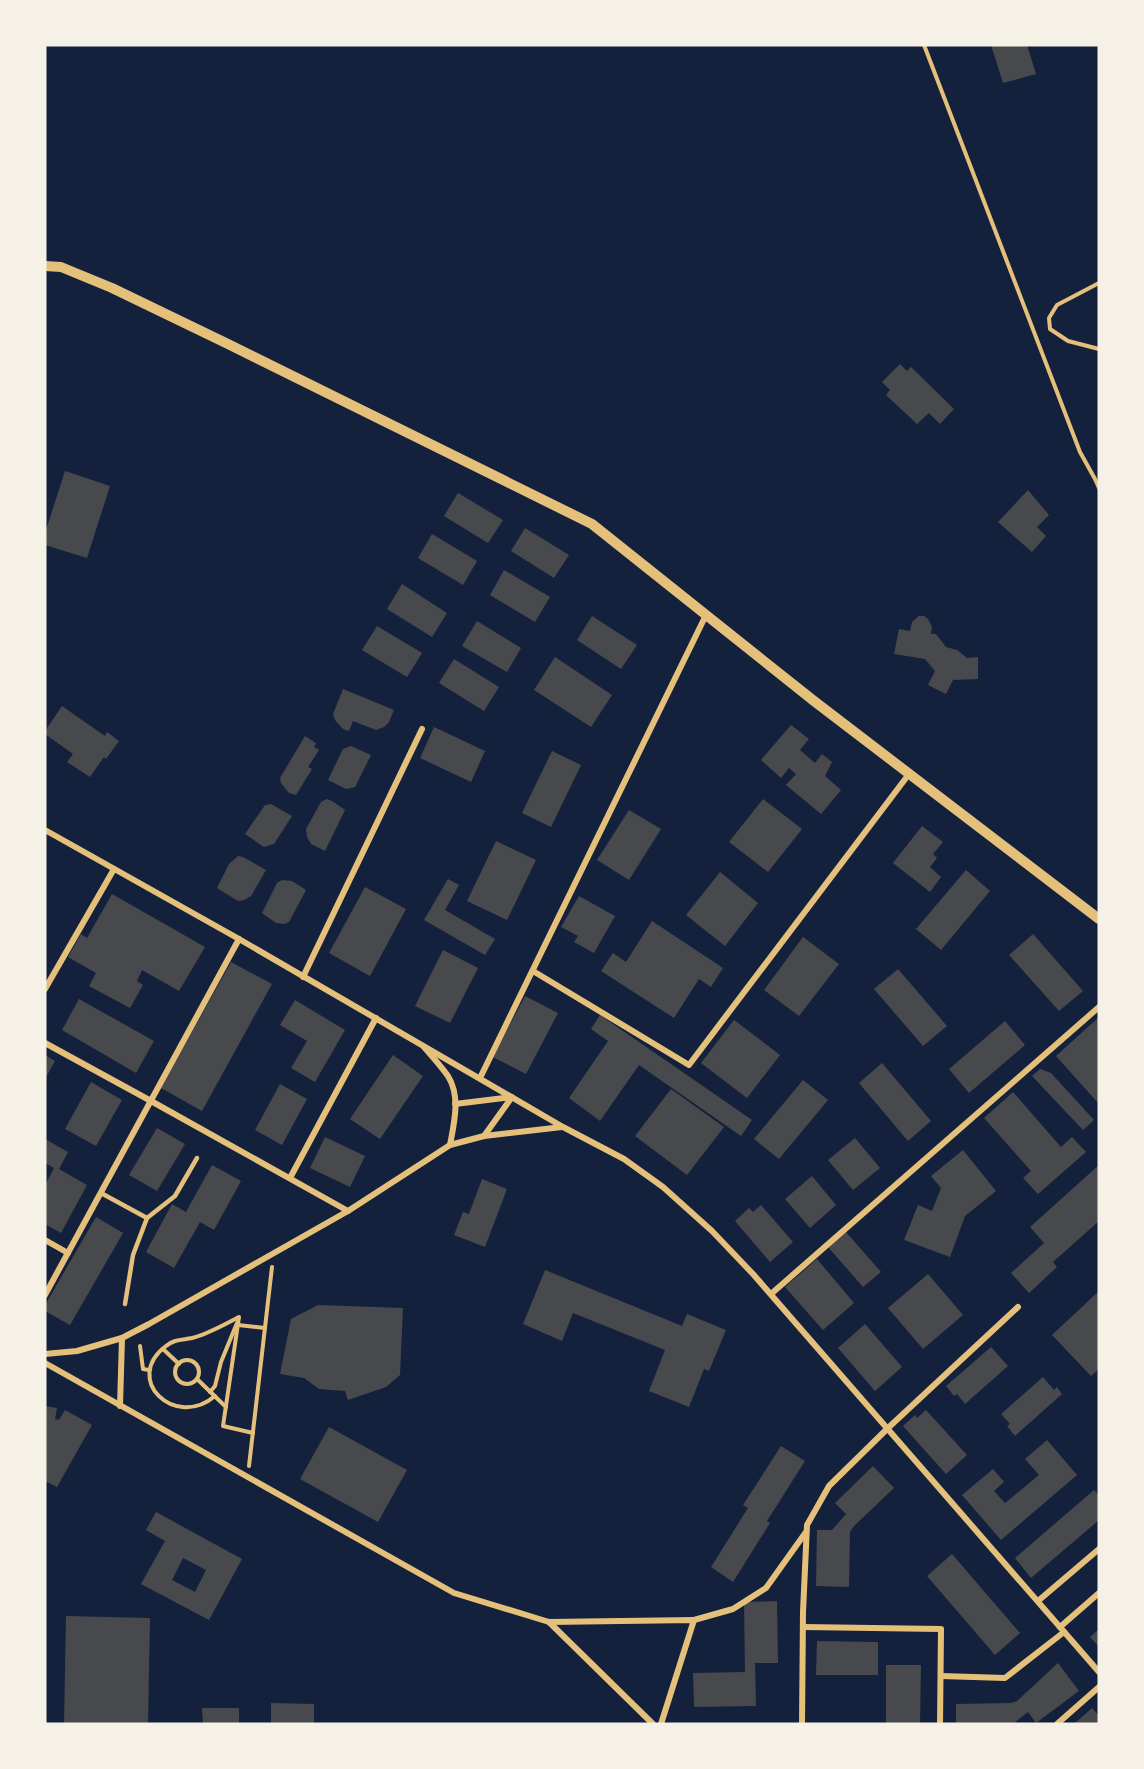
<svg xmlns="http://www.w3.org/2000/svg" width="1144" height="1769" viewBox="0 0 1144 1769" font-family="'Noto Serif',serif">
  <style>
    .building { fill: #48494c; fill-rule: evenodd }
    .lines { fill: none; stroke-linecap: round; stroke-linejoin: round }
    .path { stroke: #e5c07b; stroke-width: 4 }
    .service { stroke: #e5c07b; stroke-width: 4.5 }
    .minor { stroke: #e5c07b; stroke-width: 6 }
    .tertiary { stroke: #e5c07b; stroke-width: 10 }
  </style>
  <rect width="100%" height="100%" fill="#14213d"/>
  <g class="building">
    <path d="M 991,45 L 1027,45 L 1036,74 L 1003,83 Z"/>
    <path d="M 900,364 L 907,371 L 911,367 L 954,409 L 940,424 L 929,413 L 917,424 L 886,395 L 890,390 L 882,382 Z"/>
    <path d="M 65,471 L 110,486 L 87,558 L 45,545 L 45,533 Z"/>
    <path d="M 1028,490 L 1049,515 L 1037,527 L 1046,536 L 1032,552 L 998,522 Z"/>
    <path d="M 458,493 L 503,520 L 488,543 L 444,516 Z"/>
    <path d="M 525,528 L 569,555 L 554,578 L 511,551 Z"/>
    <path d="M 432,534 L 477,561 L 463,585 L 418,558 Z"/>
    <path d="M 504,570 L 550,597 L 535,622 L 490,595 Z"/>
    <path d="M 402,584 L 447,613 L 432,637 L 387,609 Z"/>
    <path d="M 592,616 L 637,645 L 621,669 L 577,640 Z"/>
    <path d="M 919,616 L 924,616 L 928,619 L 932,627 L 931,634 L 936,634 L 946,647 L 957,650 L 967,658 L 978,657 L 978,679 L 953,680 L 946,694 L 928,685 L 935,671 L 925,659 L 894,654 L 899,629 L 910,631 L 912,622 Z"/>
    <path d="M 477,621 L 521,648 L 507,672 L 462,646 Z"/>
    <path d="M 377,626 L 422,653 L 407,677 L 362,650 Z"/>
    <path d="M 555,657 L 612,695 L 591,727 L 534,690 Z"/>
    <path d="M 454,659 L 499,687 L 484,711 L 439,683 Z"/>
    <path d="M 343,689 L 394,710 L 389,722 L 384,727 L 376,730 L 353,721 L 349,731 L 343,729 L 335,720 L 333,714 Z"/>
    <path d="M 62,706 L 105,736 L 107,732 L 119,741 L 106,759 L 104,757 L 90,777 L 67,762 L 73,754 L 45,734 L 45,731 Z"/>
    <path d="M 791,725 L 809,739 L 800,750 L 815,763 L 822,754 L 832,762 L 825,776 L 841,790 L 821,814 L 786,785 L 796,774 L 789,768 L 781,778 L 761,760 Z"/>
    <path d="M 434,727 L 485,751 L 471,782 L 420,758 Z"/>
    <path d="M 305,736 L 316,743 L 314,747 L 319,750 L 308,767 L 312,769 L 296,795 L 289,793 L 281,783 L 280,778 Z"/>
    <path d="M 351,746 L 371,755 L 355,787 L 346,789 L 328,780 L 343,749 Z"/>
    <path d="M 552,751 L 581,765 L 551,827 L 522,813 Z"/>
    <path d="M 327,799 L 332,801 L 345,810 L 325,851 L 311,844 L 307,837 L 306,829 L 321,802 Z"/>
    <path d="M 763,799 L 802,829 L 768,872 L 729,842 Z"/>
    <path d="M 271,804 L 292,816 L 274,844 L 264,847 L 245,834 L 265,805 Z"/>
    <path d="M 629,810 L 661,829 L 629,880 L 597,860 Z"/>
    <path d="M 922,826 L 943,842 L 933,854 L 937,858 L 930,867 L 941,877 L 930,892 L 893,863 Z"/>
    <path d="M 496,841 L 536,860 L 507,920 L 467,901 Z"/>
    <path d="M 238,856 L 243,857 L 266,870 L 251,896 L 244,900 L 238,901 L 217,888 L 229,864 Z"/>
    <path d="M 966,870 L 990,891 L 941,950 L 916,929 Z"/>
    <path d="M 720,872 L 758,903 L 725,946 L 686,915 Z"/>
    <path d="M 448,879 L 459,885 L 445,910 L 495,939 L 485,955 L 424,920 Z"/>
    <path d="M 282,880 L 292,881 L 306,890 L 289,922 L 284,924 L 276,923 L 262,913 L 277,883 Z"/>
    <path d="M 365,887 L 406,909 L 370,976 L 329,953 Z"/>
    <path d="M 112,894 L 205,947 L 179,991 L 142,970 L 137,981 L 143,985 L 130,1008 L 89,986 L 96,973 L 68,957 L 81,934 L 87,938 Z"/>
    <path d="M 579,896 L 615,916 L 594,953 L 574,942 L 578,936 L 561,927 Z"/>
    <path d="M 652,921 L 723,968 L 711,987 L 699,979 L 674,1018 L 601,971 L 613,953 L 626,962 Z"/>
    <path d="M 1033,934 L 1083,991 L 1059,1011 L 1009,955 Z"/>
    <path d="M 803,937 L 839,964 L 799,1016 L 764,990 Z"/>
    <path d="M 443,950 L 478,968 L 450,1023 L 415,1006 Z"/>
    <path d="M 231,962 L 272,984 L 202,1111 L 161,1088 Z"/>
    <path d="M 898,969 L 947,1026 L 923,1046 L 874,989 Z"/>
    <path d="M 525,996 L 558,1013 L 526,1074 L 493,1057 Z"/>
    <path d="M 79,999 L 154,1041 L 136,1073 L 62,1030 Z"/>
    <path d="M 295,1000 L 345,1030 L 315,1082 L 291,1068 L 307,1041 L 280,1025 Z"/>
    <path d="M 600,1015 L 752,1120 L 741,1136 L 639,1065 L 600,1121 L 569,1098 L 608,1041 L 591,1029 Z"/>
    <path d="M 1099,1017 L 1099,1104 L 1056,1056 Z"/>
    <path d="M 734,1020 L 780,1055 L 747,1098 L 701,1063 Z"/>
    <path d="M 1005,1021 L 1025,1045 L 969,1093 L 949,1069 Z"/>
    <path d="M 45,1055 L 55,1061 L 45,1079 Z"/>
    <path d="M 393,1055 L 423,1076 L 380,1139 L 350,1119 Z"/>
    <path d="M 882,1063 L 931,1121 L 908,1141 L 859,1083 Z"/>
    <path d="M 1040,1069 L 1051,1073 L 1094,1120 L 1083,1130 L 1032,1076 Z"/>
    <path d="M 803,1080 L 828,1100 L 779,1159 L 754,1139 Z"/>
    <path d="M 91,1082 L 122,1100 L 96,1146 L 65,1129 Z"/>
    <path d="M 280,1084 L 307,1099 L 282,1145 L 255,1130 Z"/>
    <path d="M 671,1089 L 724,1127 L 687,1175 L 635,1136 Z"/>
    <path d="M 1013,1092 L 1061,1147 L 1072,1137 L 1086,1152 L 1038,1194 L 1023,1178 L 1031,1171 L 984,1118 Z"/>
    <path d="M 157,1128 L 185,1144 L 157,1191 L 129,1175 Z"/>
    <path d="M 325,1137 L 365,1156 L 350,1187 L 310,1168 Z"/>
    <path d="M 855,1138 L 880,1168 L 853,1190 L 828,1160 Z"/>
    <path d="M 45,1139 L 68,1152 L 59,1169 L 87,1185 L 61,1233 L 45,1224 L 45,1185 L 54,1168 L 45,1163 Z"/>
    <path d="M 963,1150 L 996,1191 L 965,1216 L 950,1257 L 904,1240 L 918,1205 L 932,1211 L 941,1188 L 931,1176 Z"/>
    <path d="M 212,1165 L 241,1181 L 214,1230 L 200,1222 L 174,1268 L 146,1252 L 172,1204 L 186,1212 Z"/>
    <path d="M 1099,1165 L 1099,1221 L 1053,1262 L 1057,1267 L 1029,1293 L 1011,1273 L 1044,1243 L 1030,1227 Z"/>
    <path d="M 812,1176 L 836,1205 L 810,1228 L 785,1199 Z"/>
    <path d="M 482,1179 L 507,1189 L 485,1247 L 454,1235 L 463,1212 L 469,1214 Z"/>
    <path d="M 761,1205 L 793,1242 L 770,1262 L 735,1221 L 749,1208 L 753,1212 Z"/>
    <path d="M 96,1217 L 123,1233 L 70,1325 L 45,1311 L 45,1305 Z"/>
    <path d="M 846,1232 L 881,1272 L 863,1287 L 828,1247 Z"/>
    <path d="M 817,1259 L 854,1303 L 823,1330 L 785,1287 Z"/>
    <path d="M 545,1270 L 682,1326 L 687,1314 L 726,1330 L 709,1371 L 704,1369 L 689,1407 L 649,1391 L 665,1350 L 573,1313 L 562,1341 L 523,1324 Z"/>
    <path d="M 928,1274 L 963,1315 L 923,1349 L 888,1308 Z"/>
    <path d="M 1099,1291 L 1099,1369 L 1091,1376 L 1052,1335 Z"/>
    <path d="M 318,1305 L 403,1308 L 400,1375 L 386,1387 L 348,1400 L 345,1391 L 319,1389 L 304,1378 L 280,1374 L 291,1319 Z"/>
    <path d="M 865,1324 L 902,1367 L 875,1391 L 838,1348 Z"/>
    <path d="M 991,1347 L 1008,1366 L 965,1404 L 957,1394 L 954,1396 L 946,1386 Z"/>
    <path d="M 1043,1377 L 1054,1390 L 1057,1387 L 1062,1394 L 1015,1436 L 1007,1426 L 1010,1424 L 1001,1414 Z"/>
    <path d="M 45,1406 L 57,1408 L 55,1419 L 59,1420 L 65,1410 L 92,1425 L 57,1487 L 45,1481 Z"/>
    <path d="M 926,1410 L 967,1455 L 946,1474 L 903,1426 L 915,1415 L 917,1418 Z"/>
    <path d="M 329,1427 L 407,1470 L 378,1522 L 300,1479 Z"/>
    <path d="M 1047,1440 L 1077,1475 L 1001,1540 L 962,1495 L 993,1469 L 1004,1482 L 994,1491 L 1005,1503 L 1039,1475 L 1025,1459 Z"/>
    <path d="M 781,1446 L 805,1461 L 767,1521 L 770,1523 L 733,1582 L 711,1567 L 748,1508 L 743,1505 Z"/>
    <path d="M 873,1466 L 894,1488 L 854,1526 L 850,1532 L 849,1587 L 816,1586 L 817,1530 L 832,1530 L 846,1514 L 835,1503 Z"/>
    <path d="M 1094,1490 L 1099,1495 L 1099,1520 L 1031,1578 L 1015,1558 Z"/>
    <path d="M 156,1512 L 242,1559 L 209,1620 L 141,1584 L 165,1541 L 146,1530 ZM 183,1558 L 206,1570 L 195,1592 L 172,1580 Z"/>
    <path d="M 952,1554 L 1020,1633 L 995,1655 L 927,1576 Z"/>
    <path d="M 777,1601 L 778,1663 L 755,1663 L 756,1706 L 694,1707 L 693,1673 L 745,1672 L 744,1602 Z"/>
    <path d="M 66,1616 L 150,1618 L 148,1724 L 64,1724 Z"/>
    <path d="M 1099,1629 L 1099,1647 L 1090,1637 Z"/>
    <path d="M 817,1641 L 878,1642 L 878,1675 L 816,1675 Z"/>
    <path d="M 1058,1663 L 1079,1691 L 1036,1723 L 1028,1712 L 1013,1724 L 956,1724 L 956,1704 L 1011,1703 L 1017,1701 Z"/>
    <path d="M 886,1665 L 921,1665 L 920,1724 L 886,1724 Z"/>
    <path d="M 271,1703 L 314,1704 L 314,1724 L 271,1724 Z"/>
    <path d="M 202,1708 L 239,1708 L 239,1724 L 203,1724 Z"/>
    <path d="M 1092,1708 L 1099,1716 L 1099,1724 L 1074,1724 Z"/>
  </g>
  <g class="lines">
    <g class="path">
      <path d="M 924,45 L 1080,452 L 1095,479 L 1099,488"/>
      <path d="M 1099,283 L 1057,305 L 1049,318 L 1050,329 L 1068,341 L 1099,349"/>
      <path d="M 238,1325 L 265,1328"/>
      <path d="M 140,1346 L 143,1369 L 149,1370"/>
      <path d="M 163,1349 L 179,1364"/>
      <circle cx="187" cy="1372" r="12"/>
      <path d="M 197,1379 L 226,1407"/>
      <path d="M 210,1392 L 215,1386 L 221,1362 L 237,1323"/>
      <path d="M 215,1396 C 175,1430 122,1379 166,1346 C 174,1339 183,1340 192,1338 C 208,1334 225,1324 239,1317 L 223,1426 L 253,1433"/>
      <path d="M 249,1466 L 272,1267"/>
    </g>
    <g class="service">
      <path d="M 101,1193 L 147,1218 L 133,1255 L 125,1304"/>
      <path d="M 147,1218 L 175,1196 L 197,1158"/>
    </g>
    <g class="minor">
      <path d="M 45,830 L 239,939 L 563,1127 L 624,1159 L 663,1187 L 712,1231 L 753,1274 L 1099,1672"/>
      <path d="M 533,971 L 689,1065 L 909,774"/>
      <path d="M 303,977 L 422,729"/>
      <path d="M 45,989 L 114,869"/>
      <path d="M 45,1043 L 151,1101 L 348,1211"/>
      <path d="M 424,1047 C 432,1056 441,1066 448,1076 C 461,1097 454,1123 450,1145"/>
      <path d="M 480,1078 L 706,615"/>
      <path d="M 455,1104 L 512,1097 L 484,1136"/>
      <path d="M 290,1178 L 376,1018"/>
      <path d="M 45,1240 L 68,1253"/>
      <path d="M 771,1294 L 1099,1007"/>
      <path d="M 45,1295 L 239,939"/>
      <path d="M 45,1354 L 77,1351 L 122,1338 L 149,1324 L 348,1211 L 450,1145 L 484,1136 L 562,1127"/>
      <path d="M 45,1363 L 454,1593 L 549,1622 L 694,1620 L 661,1724"/>
      <path d="M 120,1406 L 122,1338"/>
      <path d="M 1038,1601 L 1099,1549"/>
      <path d="M 694,1620 L 733,1609 L 766,1588 L 806,1532"/>
      <path d="M 549,1622 L 653,1724"/>
      <path d="M 803,1627 L 941,1629 L 940,1724"/>
      <path d="M 1060,1627 L 1099,1593"/>
      <path d="M 941,1676 L 1005,1678 L 1064,1632"/>
      <path d="M 802,1724 L 803,1612 L 807,1525 L 829,1486 L 888,1428 L 1018,1307"/>
      <path d="M 1057,1724 L 1099,1687"/>
    </g>
    <path class="tertiary" d="M 45,266 L 61,267 L 112,288 L 228,344 L 592,524 L 814,701 L 1099,919"/>
  </g>
  <rect width="1144" height="1769" fill="none" stroke="#f6f1e7" stroke-width="93"/>
</svg>
